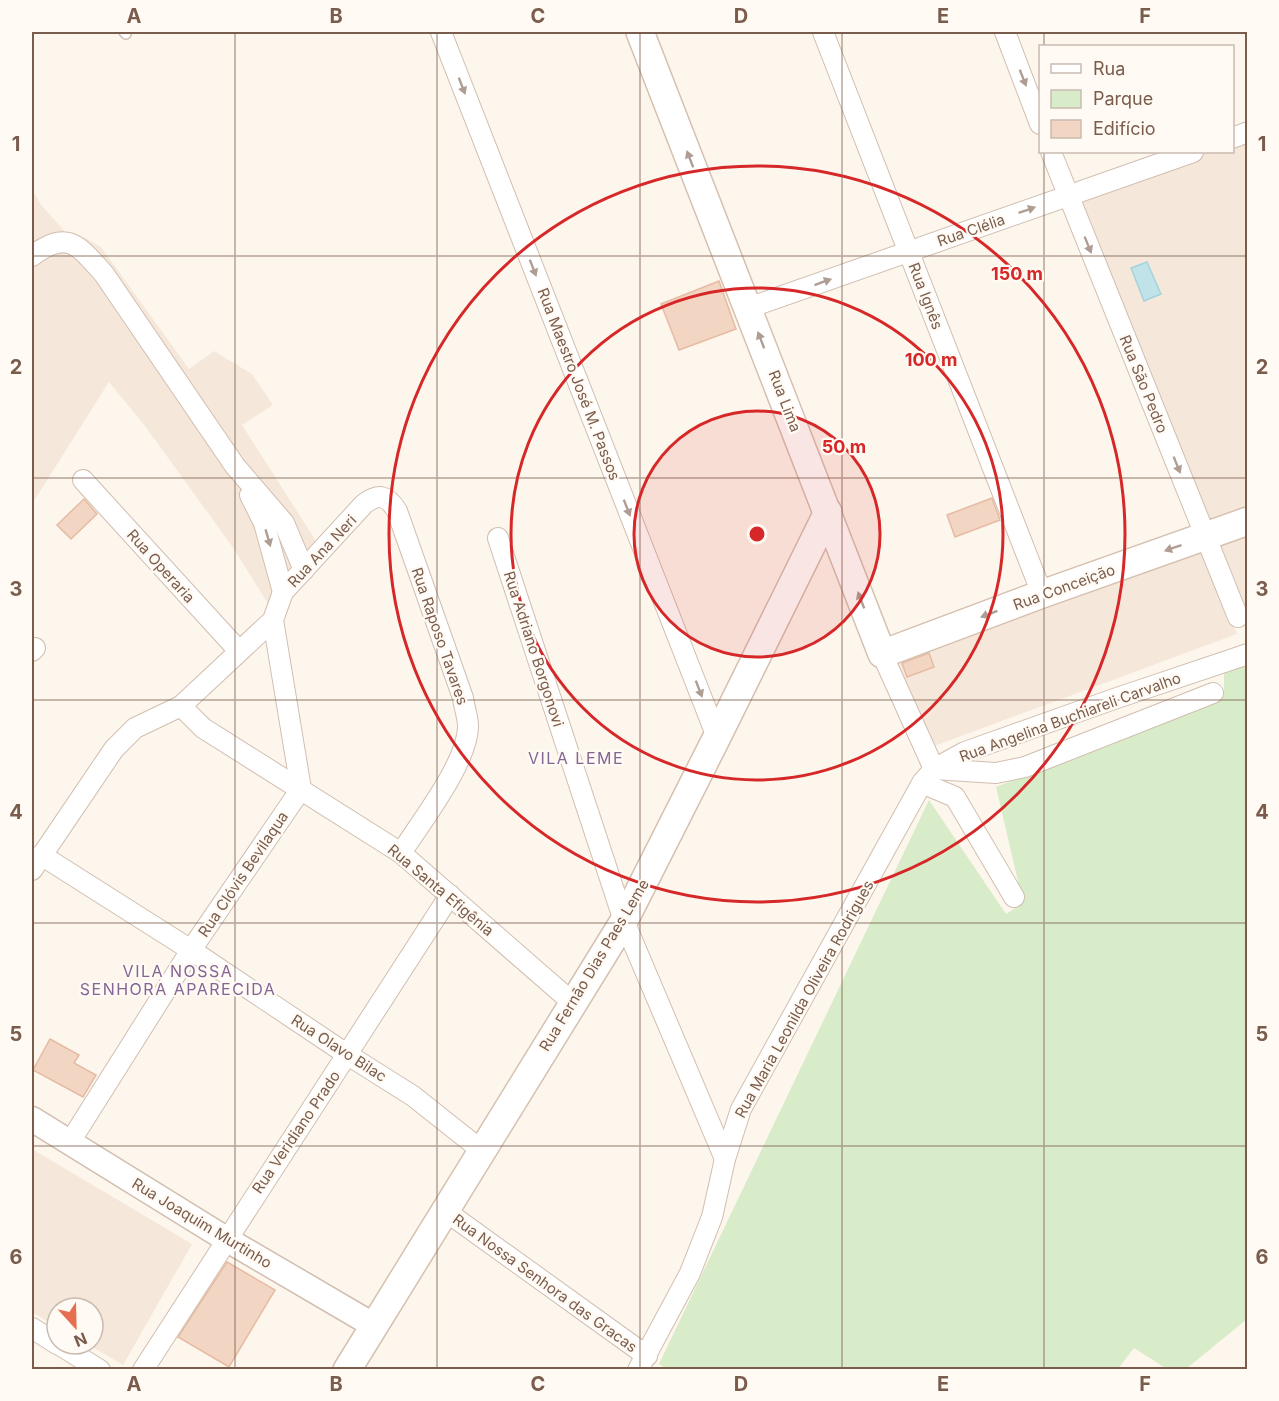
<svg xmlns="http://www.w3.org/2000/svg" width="1279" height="1401" viewBox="0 0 1279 1401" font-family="Inter,sans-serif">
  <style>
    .residential { fill: #f5e8da }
    .green { fill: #d8ecc9 }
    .water { fill: #bfe3e8; stroke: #a5d3da; stroke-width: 1.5 }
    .building { fill: #f3d5c3; stroke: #e6bba3; stroke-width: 1.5 }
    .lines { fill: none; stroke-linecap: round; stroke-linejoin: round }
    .service-casing { stroke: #d1beb0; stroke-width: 12 }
    .minor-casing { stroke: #d1beb0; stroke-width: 22 }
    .tertiary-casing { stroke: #d1beb0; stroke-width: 27 }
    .secondary-casing { stroke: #d6c0b0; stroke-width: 30 }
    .service { stroke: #fff; stroke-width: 9 }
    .minor { stroke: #fff; stroke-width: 20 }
    .tertiary { stroke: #fff; stroke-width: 24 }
    .secondary { stroke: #fff; stroke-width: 27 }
    .oneway { fill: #af9d94 }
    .grid { fill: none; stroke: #7a5c4d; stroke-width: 1.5; stroke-opacity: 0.55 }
    .ring { fill: none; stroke: #d62828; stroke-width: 3 }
    .labels { text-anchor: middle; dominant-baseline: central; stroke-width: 4.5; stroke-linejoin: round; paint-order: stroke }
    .street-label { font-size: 15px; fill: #7a5c4d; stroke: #fffaf3 }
    .neighbourhood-label { font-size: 16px; letter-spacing: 1.5px; fill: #846695; stroke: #fffaf3 }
    .centre { fill: #d62828; stroke: #fffaf3; stroke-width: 3 }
    .ring-label { font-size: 18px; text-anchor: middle; font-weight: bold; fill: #d62828; stroke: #fffaf3; stroke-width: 4.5; stroke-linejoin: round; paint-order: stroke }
    .neatline { fill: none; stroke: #7a5c4d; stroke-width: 2 }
    .grid-label { font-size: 20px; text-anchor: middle; font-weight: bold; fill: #7a5c4d }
  </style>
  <rect width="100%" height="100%" fill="#fdf6ec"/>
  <g class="residential">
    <path d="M 1247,136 L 1247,517 L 1208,531 L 1074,197 L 1204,152 L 1232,152 L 1233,141 Z"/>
    <path d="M 32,190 L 42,206 L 68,235 L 85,238 L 101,247 L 189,369 L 214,351 L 252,374 L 273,405 L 242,425 L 323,552 L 270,607 L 234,549 L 145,426 L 109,382 L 32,504 Z"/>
    <path d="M 1247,529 L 1247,628 L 1213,541 Z"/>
    <path d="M 1201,545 L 1237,634 L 929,748 L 892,656 Z"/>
    <path d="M 32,1149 L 192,1244 L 123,1365 L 87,1344 L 93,1344 L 93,1308 L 57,1308 L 57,1327 L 32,1312 Z"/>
  </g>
  <path class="green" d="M 1247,663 L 1247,1319 L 1186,1369 L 1167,1369 L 1134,1348 L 1117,1370 L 668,1370 L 659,1364 L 929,800 L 1006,914 L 1023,903 L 996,787 L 1224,696 L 1224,671 Z"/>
  <path class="water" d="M 1147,262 L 1161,294 L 1144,301 L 1131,268 Z"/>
  <g class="building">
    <path d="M 719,281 L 736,329 L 679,350 L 661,304 Z"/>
    <path d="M 992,498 L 1000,520 L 955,537 L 947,515 Z"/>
    <path d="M 84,499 L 97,514 L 71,539 L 57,525 Z"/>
    <path d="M 929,653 L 934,667 L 907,677 L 902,663 Z"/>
    <path d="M 50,1039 L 79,1055 L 74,1063 L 96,1075 L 83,1097 L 33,1070 Z"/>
    <path d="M 227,1262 L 275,1290 L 229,1367 L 178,1337 Z"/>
  </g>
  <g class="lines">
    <defs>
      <path id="service" d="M 124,32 L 126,34"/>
      <g id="minor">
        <path d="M 441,32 L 717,737"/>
        <path d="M 823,32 L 1042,594"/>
        <path d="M 1005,32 L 1040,124"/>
        <path d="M 1232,138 L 1248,132"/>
        <path d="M 1051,152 L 1238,617"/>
        <path d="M 32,256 C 68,229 78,245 104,274 L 235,466 L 284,523 L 304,570"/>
        <path d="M 748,308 L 1193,152"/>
        <path d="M 83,480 L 239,651"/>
        <path d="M 250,495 L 264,523 L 283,592"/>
        <path d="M 498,538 L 624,921 L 725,1159"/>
        <path d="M 32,651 L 35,648"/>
        <path d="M 882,654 L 934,769"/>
        <path d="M 181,706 L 203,728 L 401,853 L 573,1003"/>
        <path d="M 934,769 L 996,773 L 1025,767 L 1213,693"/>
        <path d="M 922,783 L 955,797 L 1014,897"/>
        <path d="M 41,855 L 191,950 L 348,1055 L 413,1096 L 481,1150"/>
        <path d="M 32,870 L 114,749 L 135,728 L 181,706 L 273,620 L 283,592 L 364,504 C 379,493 387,495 397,511 L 463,698 C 464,707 468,717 468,726 C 468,762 421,822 401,853"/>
        <path d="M 70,1142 L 191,950 L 301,789 L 273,620"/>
        <path d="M 444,1210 L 647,1356"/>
        <path d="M 32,1328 L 57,1344"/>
        <path d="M 58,1344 L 100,1370"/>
        <path d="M 143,1370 L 450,895"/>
        <path d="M 638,1370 L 690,1273 L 712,1217 L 725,1159 L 741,1109 L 922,783 L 934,769 L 965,752 L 1114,699 L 1248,654"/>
      </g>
      <path id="tertiary" d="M 32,1119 L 226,1239 L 373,1325"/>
      <g id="secondary">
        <path d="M 640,32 L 882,654 L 1042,594 L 1248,521"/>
        <path d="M 347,1370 L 624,921 L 717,737 L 828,512"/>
      </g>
    </defs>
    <use href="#service" class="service-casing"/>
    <use href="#minor" class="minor-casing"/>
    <use href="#tertiary" class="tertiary-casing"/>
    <use href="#secondary" class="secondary-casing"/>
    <use href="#service" class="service"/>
    <use href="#minor" class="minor"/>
    <use href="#tertiary" class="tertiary"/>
    <use href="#secondary" class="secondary"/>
  </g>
  <defs><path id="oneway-solid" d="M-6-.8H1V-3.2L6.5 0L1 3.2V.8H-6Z" transform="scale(1.5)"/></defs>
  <g class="oneway">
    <use href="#oneway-solid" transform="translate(1023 78) rotate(69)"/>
    <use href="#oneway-solid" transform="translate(462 86) rotate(69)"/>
    <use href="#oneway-solid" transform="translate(690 159) rotate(-111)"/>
    <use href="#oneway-solid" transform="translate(1027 210) rotate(-19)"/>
    <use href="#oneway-solid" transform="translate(1088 245) rotate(68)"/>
    <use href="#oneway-solid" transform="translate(533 268) rotate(69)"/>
    <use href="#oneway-solid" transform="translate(823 282) rotate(-20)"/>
    <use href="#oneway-solid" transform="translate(761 340) rotate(-111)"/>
    <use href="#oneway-solid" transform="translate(1177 465) rotate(68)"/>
    <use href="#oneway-solid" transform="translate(627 508) rotate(69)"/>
    <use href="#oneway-solid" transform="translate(268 538) rotate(74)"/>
    <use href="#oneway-solid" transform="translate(1173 548) rotate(161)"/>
    <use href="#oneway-solid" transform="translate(861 600) rotate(-111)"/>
    <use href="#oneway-solid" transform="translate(989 614) rotate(159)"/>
    <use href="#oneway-solid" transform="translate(699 689) rotate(69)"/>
  </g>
  <path class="grid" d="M 235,32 L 235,1370M 437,32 L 437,1370M 640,32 L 640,1370M 842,32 L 842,1370M 1044,32 L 1044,46M 1044,152 L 1044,1370M 32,256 L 1248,256M 32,478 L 1248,478M 32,700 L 1248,700M 32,923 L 1248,923M 32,1146 L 1248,1146"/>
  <circle cx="757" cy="534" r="123" fill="#d62828" fill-opacity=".12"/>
  <g class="ring">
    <circle cx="757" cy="534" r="123"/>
    <circle cx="757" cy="534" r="246"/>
    <circle cx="757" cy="534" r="368"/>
  </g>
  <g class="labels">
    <g class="street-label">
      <text transform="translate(971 230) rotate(-19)">Rua Clélia</text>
      <text transform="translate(926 296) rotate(69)">Rua Ignês</text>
      <text transform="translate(579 384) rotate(69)">Rua Maestro José M. Passos</text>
      <text transform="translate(1144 384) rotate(68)">Rua São Pedro</text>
      <text transform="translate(785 401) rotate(69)">Rua Lima</text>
      <text transform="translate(322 551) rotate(-47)">Rua Ana Neri</text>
      <text transform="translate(161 566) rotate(48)">Rua Operaria</text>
      <text transform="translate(1064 587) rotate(-20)">Rua Conceição</text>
      <text transform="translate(440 636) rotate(71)">Rua Raposo Tavares</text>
      <text transform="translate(534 649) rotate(72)">Rua Adriano Borgonovi</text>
      <text transform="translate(1070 717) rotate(-20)">Rua Angelina Buchiareli Carvalho</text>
      <text transform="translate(243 874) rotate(-56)">Rua Clóvis Bevilaqua</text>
      <text transform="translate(441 890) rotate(40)">Rua Santa Efigênia</text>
      <text transform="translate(594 965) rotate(-59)">Rua Fernão Dias Paes Leme</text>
      <text transform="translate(804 999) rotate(-61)">Rua Maria Leonilda Oliveira Rodrigues</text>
      <text transform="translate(339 1048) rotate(33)">Rua Olavo Bilac</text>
      <text transform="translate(296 1132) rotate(-56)">Rua Veridiano Prado</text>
      <text transform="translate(202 1223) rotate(31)">Rua Joaquim Murtinho</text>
      <text transform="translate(545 1283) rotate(36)">Rua Nossa Senhora das Gracas</text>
    </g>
    <g class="neighbourhood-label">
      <text x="576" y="758">VILA LEME</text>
      <text x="178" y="971">VILA NOSSA<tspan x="178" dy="18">SENHORA APARECIDA</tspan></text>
    </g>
  </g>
  <circle cx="757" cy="534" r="9" class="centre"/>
  <g class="ring-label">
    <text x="1017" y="280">150 m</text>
    <text x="931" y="366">100 m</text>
    <text x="844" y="453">50 m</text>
  </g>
  <rect width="1279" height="1401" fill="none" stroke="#fffaf3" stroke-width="66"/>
  <rect x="1039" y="45" width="195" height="108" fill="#fffaf3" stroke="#cabbb1" stroke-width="1.5"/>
  <rect x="1051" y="64" width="30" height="9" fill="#ffffff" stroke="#cabbb1" stroke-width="1.5"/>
  <text x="1093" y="75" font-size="18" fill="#7a5c4d">Rua</text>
  <rect x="1051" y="90" width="30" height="18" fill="#d8ecc9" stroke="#cabbb1" stroke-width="1.5"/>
  <text x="1093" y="105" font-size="18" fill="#7a5c4d">Parque</text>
  <rect x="1051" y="120" width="30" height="18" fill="#f3d5c3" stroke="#cabbb1" stroke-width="1.5"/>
  <text x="1093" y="135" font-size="18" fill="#7a5c4d">Edifício</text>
  <g transform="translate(75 1326) rotate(158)"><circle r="28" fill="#fffaf3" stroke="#cabbb1" stroke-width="1.5"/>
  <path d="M0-4.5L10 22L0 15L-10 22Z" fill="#e76f51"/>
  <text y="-9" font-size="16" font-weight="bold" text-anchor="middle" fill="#7a5c4d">N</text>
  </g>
  <rect x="33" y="33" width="1213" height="1335" class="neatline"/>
  <g class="grid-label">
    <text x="134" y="23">A</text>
    <text x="336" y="23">B</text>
    <text x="538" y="23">C</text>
    <text x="741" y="23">D</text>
    <text x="943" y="23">E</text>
    <text x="1145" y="23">F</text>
    <text x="16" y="151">1</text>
    <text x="1262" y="151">1</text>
    <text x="16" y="374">2</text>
    <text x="1262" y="374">2</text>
    <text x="16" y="596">3</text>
    <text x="1262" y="596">3</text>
    <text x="16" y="819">4</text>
    <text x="1262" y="819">4</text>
    <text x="16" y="1041">5</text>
    <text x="1262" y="1041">5</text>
    <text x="16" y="1264">6</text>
    <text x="1262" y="1264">6</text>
    <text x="134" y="1391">A</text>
    <text x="336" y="1391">B</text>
    <text x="538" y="1391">C</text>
    <text x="741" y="1391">D</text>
    <text x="943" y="1391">E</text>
    <text x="1145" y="1391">F</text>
  </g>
</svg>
